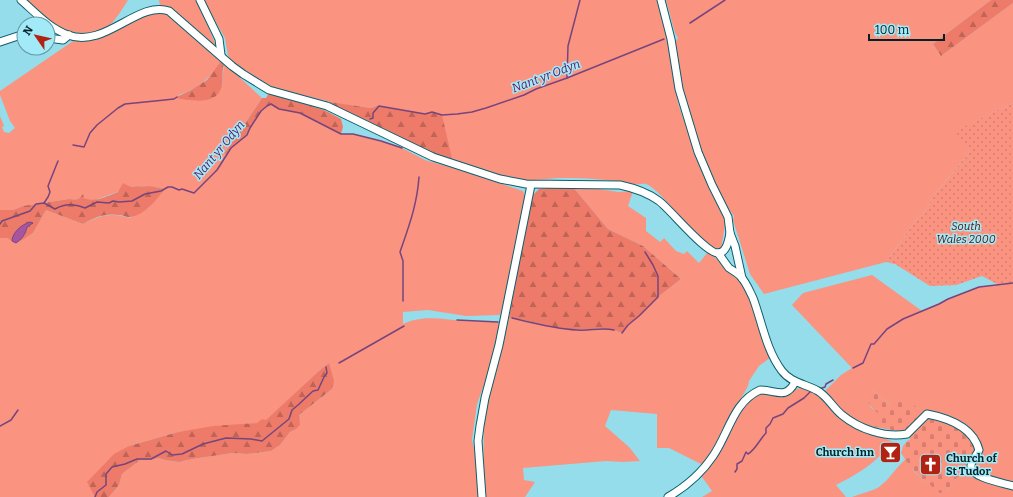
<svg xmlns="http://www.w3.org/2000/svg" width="1013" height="497" viewBox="0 0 1013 497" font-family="Bitter,serif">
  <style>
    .green { fill: #fb9381 }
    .forest { fill: url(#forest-firs) }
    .cemetery { fill: url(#cemetery-stones) }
    .park { fill: url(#park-dots) }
    .water { fill: #a755a1; stroke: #76457c }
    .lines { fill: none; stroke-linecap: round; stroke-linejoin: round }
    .stream { stroke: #76457c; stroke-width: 1.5 }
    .minor-casing { stroke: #0c5f6b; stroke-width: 9 }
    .minor { stroke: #fff; stroke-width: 7 }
    .labels { text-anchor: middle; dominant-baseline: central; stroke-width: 3; stroke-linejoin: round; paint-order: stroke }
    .park-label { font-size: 11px; font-style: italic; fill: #581008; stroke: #a2eaf7 }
    .poi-label { font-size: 11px; font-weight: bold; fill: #032126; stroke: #a2eaf7; text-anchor: end }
    .water-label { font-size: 12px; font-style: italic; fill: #61135d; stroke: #a2eaf7 }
  </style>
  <defs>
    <pattern id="forest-firs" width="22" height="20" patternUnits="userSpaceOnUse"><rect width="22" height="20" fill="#ee7b69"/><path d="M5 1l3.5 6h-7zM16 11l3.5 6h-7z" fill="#bf6456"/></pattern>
    <pattern id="cemetery-stones" width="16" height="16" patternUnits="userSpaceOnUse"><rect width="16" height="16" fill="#fb9381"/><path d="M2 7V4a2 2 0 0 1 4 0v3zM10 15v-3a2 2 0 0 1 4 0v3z" fill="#d67e6f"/></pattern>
    <pattern id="park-dots" width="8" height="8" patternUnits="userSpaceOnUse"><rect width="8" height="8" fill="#fb9381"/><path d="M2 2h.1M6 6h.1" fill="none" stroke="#d67e6f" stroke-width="1.8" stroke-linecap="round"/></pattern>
  </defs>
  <rect width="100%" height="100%" fill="#95ddea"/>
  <g class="green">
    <path d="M 26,0 L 128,0 C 123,8 117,18 110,25 C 107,28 103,29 100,31 C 71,45 46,17 26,0 Z"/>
    <path d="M 159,0 L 197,0 L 217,48 L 216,49 C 203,37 176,8 160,6 Z"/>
    <path d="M 203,0 L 658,0 L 671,51 L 678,103 L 700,167 L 726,220 L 721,249 C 704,255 665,191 646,184 C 643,183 638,185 634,184 C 609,179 584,178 558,178 C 545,179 531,181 519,180 C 497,177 475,168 453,163 L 432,112 L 425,114 L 379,106 L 370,108 L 339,104 L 277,89 L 267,85 L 233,64 L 228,55 L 225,38 Z"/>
    <path d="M 666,0 L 991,0 L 933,44 L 941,56 L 1013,3 L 1013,103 L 956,131 L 970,152 L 937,191 L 923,214 L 916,220 L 886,262 L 764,294 L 750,274 L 733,220 L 734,216 L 730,211 L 708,171 L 685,104 L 675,42 L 678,38 L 675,33 Z"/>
    <path d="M 149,12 L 168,14 L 221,61 C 208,81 199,87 177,96 L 222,86 L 224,63 L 262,98 L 237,136 L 224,152 L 227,154 C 231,144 242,142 248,134 C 249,132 249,130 250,128 C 254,119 262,107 271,104 L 279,109 L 300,113 L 341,134 L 353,134 L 381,141 L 402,148 L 425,160 L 453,168 L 523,191 L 526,199 L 506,294 L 500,315 L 466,316 L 428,310 L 403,312 L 403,324 C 424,314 445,320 467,321 C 479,322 490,320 502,323 L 491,366 L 477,404 L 472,440 L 476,458 L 479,497 L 109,497 L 119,485 L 122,474 L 140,460 L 149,460 L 159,458 L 165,460 L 179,462 L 192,459 L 233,453 L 247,454 L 271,451 L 280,445 L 290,432 L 296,429 L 299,415 L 332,389 L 329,363 L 320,370 L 266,421 L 257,423 L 178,432 L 129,446 L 95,497 L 0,497 L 0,238 L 7,238 L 16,243 L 33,233 L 46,210 L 83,224 C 99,215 112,212 130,218 L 149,207 L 164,189 L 150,186 L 131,187 L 95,200 L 89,200 L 84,198 L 83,195 C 78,200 76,200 69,199 L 23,206 L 13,210 L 0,210 L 0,116 L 4,126 L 2,127 L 4,132 L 9,133 L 15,128 L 10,121 L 0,95 L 0,91 L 76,39 Z"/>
    <path d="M 573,187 L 591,188 L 619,192 L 633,191 L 628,206 L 646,218 L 646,231 L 660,242 L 664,238 L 676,251 L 684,254 L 687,251 L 699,263 L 708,252 C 718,260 730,269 738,279 C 750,294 756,320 762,339 C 764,345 767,352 770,358 L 759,366 L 749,381 L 748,386 L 705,463 L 701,464 L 669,448 L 657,448 L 657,414 L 611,410 L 605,426 L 629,447 L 640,461 L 622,462 L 606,461 L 523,468 L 524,480 L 535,482 L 525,497 L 485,497 L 483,479 L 484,419 L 488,396 L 509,318 C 527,319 545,326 564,329 C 585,332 601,324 622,333 L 628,325 L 639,316 L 658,297 L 681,279 L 643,246 L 608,229 Z"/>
    <path d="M 872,275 L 922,311 L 948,299 L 979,287 L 1013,283 L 1013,482 L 995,479 L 975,470 L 973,466 L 981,449 L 980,441 L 966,424 L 946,415 L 930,411 L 923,413 L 899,393 L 889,404 L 871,389 L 869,406 L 880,414 L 869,426 C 847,418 840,408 825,391 L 841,375 L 852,368 L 792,305 L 803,293 Z"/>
    <path d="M 803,388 L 817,393 L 861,430 L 873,436 L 884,438 L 898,444 L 891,450 L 890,449 L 884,453 L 883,453 C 869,467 854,476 836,485 L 846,497 L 702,497 L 712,491 L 705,481 L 701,476 L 742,405 L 763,392 L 787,394 L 796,389 Z"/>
    <path d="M 906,459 C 916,477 927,484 946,492 L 960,473 L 1013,489 L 1013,497 L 852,497 C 861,493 871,492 879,487 C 890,479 896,467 906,459 Z"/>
  </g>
  <g class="forest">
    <path d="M 991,0 L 1013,0 L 1013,3 L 941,56 L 933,44 Z"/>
    <path d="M 221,61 L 224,63 C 222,70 223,78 222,85 C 218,107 190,100 175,98 L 191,90 L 207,80 Z"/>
    <path d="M 269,93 L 324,110 L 341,119 L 343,127 L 341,134 L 300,113 L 279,109 L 271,104 C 262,107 256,118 251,127 C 249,129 249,133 247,135 C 241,143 231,144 227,155 L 224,153 L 237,136 L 262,98 L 266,98 Z"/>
    <path d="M 323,101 L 370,108 L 379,106 L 425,114 L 432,112 L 442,115 L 453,163 L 368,121 Z"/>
    <path d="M 123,183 L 131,187 L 150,186 L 165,189 C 156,200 146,214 131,217 C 127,218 123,215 119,215 C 105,213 95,217 83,224 L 46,210 L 33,233 L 19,242 L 26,232 L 27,227 L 32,224 L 26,223 C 20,228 12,233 12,241 L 7,238 L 0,238 L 0,210 L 13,210 L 23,206 L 69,199 C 76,200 79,200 83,194 L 84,198 C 96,203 107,196 118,192 Z"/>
    <path d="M 557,187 L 573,187 L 608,229 L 643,246 L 681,279 L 658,297 L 639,316 L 628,325 L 622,333 C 602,324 585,332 564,329 C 545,326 527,319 509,318 L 531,197 L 539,189 Z"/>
    <path d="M 329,363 L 334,381 L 332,389 L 299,415 L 300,425 L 296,429 L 290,432 L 280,445 L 271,451 L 247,454 L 233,453 L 192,459 L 179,462 L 165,460 L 159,458 L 149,460 L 140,460 L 122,474 L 119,485 L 109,497 L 95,497 L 87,482 L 114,454 L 129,446 L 178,432 L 213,426 L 257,423 L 262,419 L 266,420 L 320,370 Z"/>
  </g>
  <g class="cemetery">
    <path d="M 871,389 L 889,404 L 899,392 L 923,413 L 908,431 L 903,432 L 869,426 L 879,414 L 869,405 L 870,404 L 864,398 Z"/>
    <path d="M 927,417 L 944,419 L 964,431 L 975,444 L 975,454 L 946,492 L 940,493 L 920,477 L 909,465 L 901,453 L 903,446 L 908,440 L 909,441 L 910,439 L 909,438 Z"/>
  </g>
  <path class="park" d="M 1013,103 L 1013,283 L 997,284 L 982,276 L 956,285 L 930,286 L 895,264 L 886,262 L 916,220 L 923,214 L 937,191 L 970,152 L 955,131 Z"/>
  <path class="water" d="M 30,222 L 33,223 L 27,227 C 26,234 21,240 16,243 L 12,241 C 12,233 22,224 30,222 Z"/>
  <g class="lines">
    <g class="stream">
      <path d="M 690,23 L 725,0"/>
      <path d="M 567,78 L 568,46 L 580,0"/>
      <path d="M 370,119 L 373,118 L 373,113 L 379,106 L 425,114 L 432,112 L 442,115 L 457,114 L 472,112 L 486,108 L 524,95 L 536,89 L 567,78 L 664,39"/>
      <path d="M 73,145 L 84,147 L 90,133 L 97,125 L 118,108 L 125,104 L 155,101 L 174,99 L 177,97"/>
      <path d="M 44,203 L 48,197 L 50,192 L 48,186 L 58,161"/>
      <path d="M 0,224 L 2,221 L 30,211 L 36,204 L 44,203 L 55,209 C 66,203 74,204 85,208 L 97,202 L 109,203 L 113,201 L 119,202 L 132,201 L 145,194 L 161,191 L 168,187 L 172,187 L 179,190 L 182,189 L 194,193 L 217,170 L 231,148 L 247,135 L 250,128 L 261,111 L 267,106 L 271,104 L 279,109 L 300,113 L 341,134 L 353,134 L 381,141 L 402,148"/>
      <path d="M 403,301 L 403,261 L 400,252 C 409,226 417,205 419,177"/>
      <path d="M 512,318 C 533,323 555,329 577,330 C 590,331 601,327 614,330"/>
      <path d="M 457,320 L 498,322"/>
      <path d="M 622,333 L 628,325 L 639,316 L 658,297 L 658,276 L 653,265 L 645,252"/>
      <path d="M 339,363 L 404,326"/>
      <path d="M 853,368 L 863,363 L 871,344 L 874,344 L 887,329 L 903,319 L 939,304 L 948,299 L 979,287 L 1013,283"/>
      <path d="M 819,389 L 825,387 L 826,384 L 833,380"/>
      <path d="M 0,426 L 11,420 L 18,410"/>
      <path d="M 735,472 L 737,469 L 737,464 L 742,461 L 746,452 L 748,454 C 755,450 760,439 766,433 L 766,428 L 770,424 L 773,418 L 783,414 L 788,408 L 804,398 L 812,390"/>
      <path d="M 95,497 L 97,492 L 106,485 L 106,474 L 112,467 L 125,464 L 137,459 L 151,459 L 166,451 L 172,455 L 182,454 L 203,444 L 226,438 L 251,439 L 262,441 L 289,419 L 292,410 L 298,405 L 313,391 L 318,390 L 324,377 L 327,373 L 326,367"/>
    </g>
    <defs>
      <g id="minor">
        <path d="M 21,0 C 36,13 49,28 68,35 C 105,49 138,0 169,11 L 232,66 L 243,74 L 269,90 L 327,106 L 433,157 L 500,179 L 526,184 L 620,185 C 634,188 647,192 659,201 C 671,210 707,255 719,253 C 727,252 729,239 730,233"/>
        <path d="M 200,0 L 219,39 L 221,55"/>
        <path d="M 661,0 L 671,39 L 679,89 L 698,152 L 712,185 L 728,217 L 730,233 L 735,246 L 742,278"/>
        <path d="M 48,38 L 63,40 L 69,35"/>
        <path d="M 0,42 L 24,34"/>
        <path d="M 718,253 C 722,258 725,263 729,268 C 733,271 738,273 741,277 C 746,282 750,292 753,298 C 762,322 766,350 782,371 C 791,383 806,384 818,391 C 828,397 833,408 842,415 C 859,429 885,438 907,434 L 927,414 C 948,418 973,427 979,450 C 977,455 970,462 971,467 C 972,478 1004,483 1013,486"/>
        <path d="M 482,497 L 478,441 L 480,426 L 485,398 L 499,345 L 531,185"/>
        <path d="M 668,497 C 687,486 701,474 713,456 C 729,433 733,402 760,390 C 776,390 786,400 795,382"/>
      </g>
    </defs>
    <use href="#minor" class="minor-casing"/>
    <use href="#minor" class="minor"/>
  </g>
  <defs>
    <symbol id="bar-square" viewBox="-11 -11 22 22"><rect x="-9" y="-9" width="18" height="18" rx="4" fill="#b12213" stroke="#a2eaf7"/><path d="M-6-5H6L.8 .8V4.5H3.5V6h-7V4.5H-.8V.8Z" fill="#fff"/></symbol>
    <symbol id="church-square" viewBox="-11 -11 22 22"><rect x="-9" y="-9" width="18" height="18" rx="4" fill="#b12213" stroke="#a2eaf7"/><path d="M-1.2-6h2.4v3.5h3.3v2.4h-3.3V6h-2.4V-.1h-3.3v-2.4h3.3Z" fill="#fff"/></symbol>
  </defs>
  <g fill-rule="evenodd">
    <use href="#bar-square" x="878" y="440" width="25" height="25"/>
    <use href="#church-square" x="918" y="452" width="25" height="25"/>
  </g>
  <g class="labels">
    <g class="park-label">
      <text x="966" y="226">South<tspan x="966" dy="13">Wales 2000</tspan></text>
    </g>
    <g class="poi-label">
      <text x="874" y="452">Church Inn</text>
      <text x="946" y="458" text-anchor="start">Church of<tspan x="946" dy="13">St Tudor</tspan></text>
    </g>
    <g class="water-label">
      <text transform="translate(546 76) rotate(-21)">Nant yr Odyn</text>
      <text transform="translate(219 150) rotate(-50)">Nant yr Odyn</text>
    </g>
  </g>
  <g transform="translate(36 36) rotate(304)"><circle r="19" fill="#a2eaf7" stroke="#629aa3"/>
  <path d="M0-3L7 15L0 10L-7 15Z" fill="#b12213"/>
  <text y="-6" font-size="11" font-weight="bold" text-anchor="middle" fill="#032126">N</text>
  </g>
  <path d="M869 34v6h75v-6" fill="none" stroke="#032126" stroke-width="2"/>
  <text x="875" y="34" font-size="12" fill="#032126" stroke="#a2eaf7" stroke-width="3" paint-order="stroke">100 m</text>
</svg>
